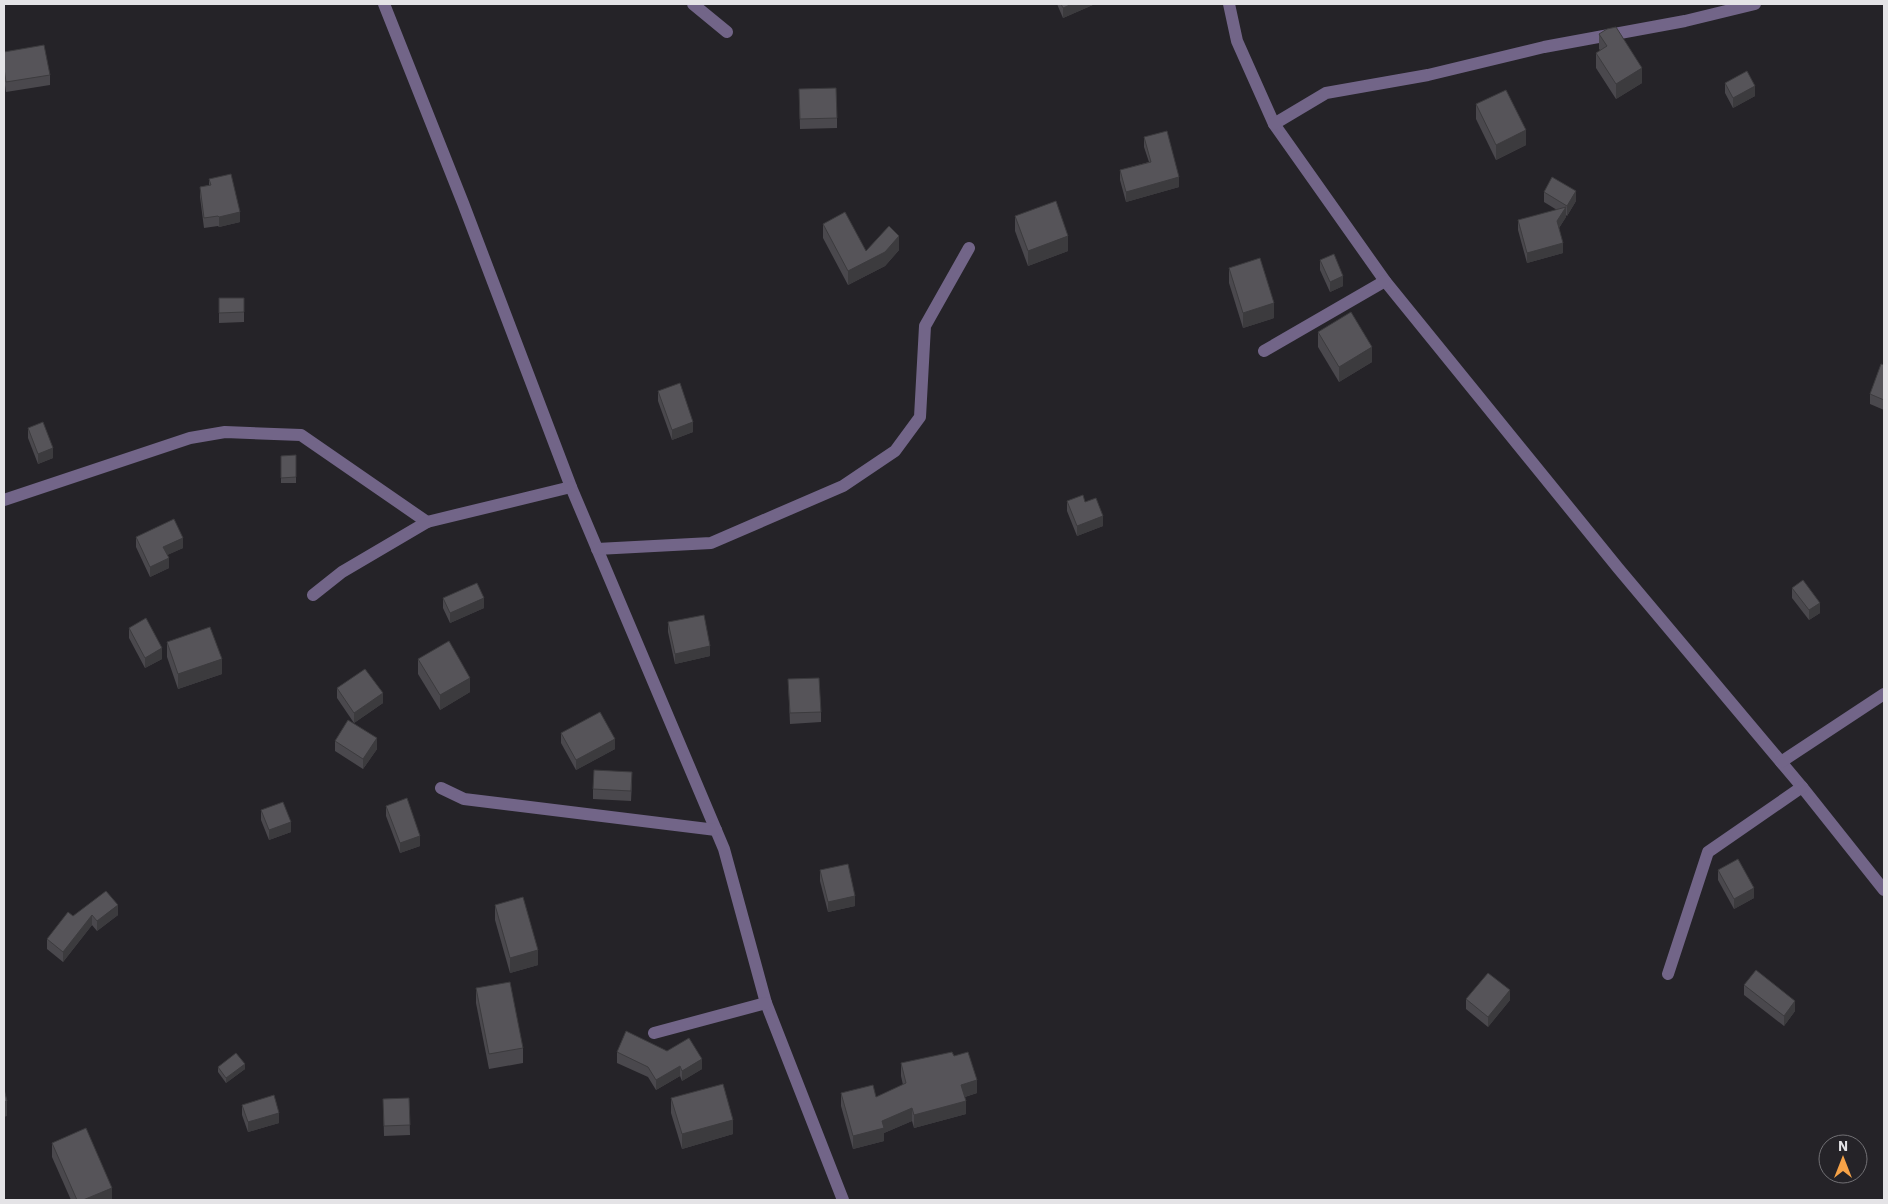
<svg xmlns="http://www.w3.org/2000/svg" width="1888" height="1204" viewBox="0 0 1888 1204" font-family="'IBM Plex Sans',sans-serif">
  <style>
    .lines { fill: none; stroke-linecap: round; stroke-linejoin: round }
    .minor { stroke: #726588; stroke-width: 12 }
    .wall { fill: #4a484d }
    .shaded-wall { fill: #3c3b3e }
    .building { fill: #565459; stroke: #3c3b3e }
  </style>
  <rect width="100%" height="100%" fill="#252328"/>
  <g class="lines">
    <g class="minor">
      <path d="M 384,4 L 463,203 L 571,487 L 724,849 L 766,1003 L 843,1200"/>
      <path d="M 693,4 L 727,32"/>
      <path d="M 1229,4 L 1237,41 L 1274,124 L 1385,281 L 1618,568 L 1802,787 L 1884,890"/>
      <path d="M 1274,124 L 1326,93 L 1428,75 L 1544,47 L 1685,21 L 1755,4"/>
      <path d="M 1264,351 L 1385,281"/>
      <path d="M 4,500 L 190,438 L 225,432 L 301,435 L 427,522"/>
      <path d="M 597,549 L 711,543 L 843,486 L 895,451 L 920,417 L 925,326 L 969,248"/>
      <path d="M 313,595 L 342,572 L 427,522 L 571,487"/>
      <path d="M 1781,762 L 1884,694"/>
      <path d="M 441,788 L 464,799 L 716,830"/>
      <path d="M 1668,974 L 1708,852 L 1802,787"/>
      <path d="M 654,1033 L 766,1003"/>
    </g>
  </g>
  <g class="wall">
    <path d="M 1057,4 L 1095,4 L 1063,18 Z"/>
    <path d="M 1599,34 L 1642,83 L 1616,99 L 1596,68 L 1596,53 L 1601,51 L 1599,49 Z"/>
    <path d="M 4,52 L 50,75 L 50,85 L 6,92 L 4,78 Z"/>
    <path d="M 1725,83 L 1755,96 L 1733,108 L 1725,93 Z"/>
    <path d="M 799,89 L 837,118 L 837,128 L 800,129 Z"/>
    <path d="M 1476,104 L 1526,145 L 1496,160 L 1476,119 Z"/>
    <path d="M 1144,137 L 1179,187 L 1126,202 L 1120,180 L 1120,170 L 1149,162 L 1144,147 Z"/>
    <path d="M 209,179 L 240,222 L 219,227 L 218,226 L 204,228 L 200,197 L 200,187 L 209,185 Z"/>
    <path d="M 1544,192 L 1576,201 L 1567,216 L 1566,215 L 1566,217 L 1559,228 L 1563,253 L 1527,263 L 1518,230 L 1518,220 L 1557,210 L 1544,202 Z"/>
    <path d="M 1015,216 L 1068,251 L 1028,266 L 1015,231 Z"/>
    <path d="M 823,224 L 866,251 L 899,250 L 885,266 L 848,285 L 823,238 Z"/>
    <path d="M 1320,260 L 1343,286 L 1330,292 L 1320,270 Z"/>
    <path d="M 1229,268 L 1274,318 L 1243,328 L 1229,283 Z"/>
    <path d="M 219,298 L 244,312 L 244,322 L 219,323 Z"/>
    <path d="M 1318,332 L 1372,362 L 1339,382 L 1318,347 Z"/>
    <path d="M 1884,365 L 1884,410 L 1870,404 L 1870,394 Z"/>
    <path d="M 658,391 L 693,432 L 672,440 L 658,401 Z"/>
    <path d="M 28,428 L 53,458 L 38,464 L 28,438 Z"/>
    <path d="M 296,455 L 296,483 L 281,483 L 281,456 Z"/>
    <path d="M 1067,501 L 1103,526 L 1077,536 L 1067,511 Z"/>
    <path d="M 136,537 L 183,548 L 167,555 L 169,568 L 150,577 L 136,547 Z"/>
    <path d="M 1792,588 L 1820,613 L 1809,620 L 1792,598 Z"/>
    <path d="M 443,598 L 484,608 L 450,623 L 443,608 Z"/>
    <path d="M 668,622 L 710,656 L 675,664 L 668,632 Z"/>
    <path d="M 129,628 L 162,659 L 145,668 L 129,638 Z"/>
    <path d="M 167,642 L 222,674 L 178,689 L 167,657 Z"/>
    <path d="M 418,659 L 470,692 L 440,710 L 418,674 Z"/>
    <path d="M 788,679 L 821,712 L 821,722 L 790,724 Z"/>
    <path d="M 337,688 L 383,703 L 354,723 L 337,698 Z"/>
    <path d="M 561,733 L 615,749 L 576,770 L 561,743 Z"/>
    <path d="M 335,741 L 377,749 L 363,769 L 335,751 Z"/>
    <path d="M 632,782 L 631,801 L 593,799 L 593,789 Z"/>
    <path d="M 386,806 L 420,846 L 400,853 L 386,816 Z"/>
    <path d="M 261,810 L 291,832 L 269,840 L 261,820 Z"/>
    <path d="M 820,870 L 855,906 L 828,912 L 820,881 Z"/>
    <path d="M 1718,870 L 1754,898 L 1734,909 L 1718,880 Z"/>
    <path d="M 495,905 L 538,965 L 510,973 L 495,920 Z"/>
    <path d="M 118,915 L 97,931 L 92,925 L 63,962 L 47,949 L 47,939 L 73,916 Z"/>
    <path d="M 1744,985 L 1795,1011 L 1784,1026 L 1744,995 Z"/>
    <path d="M 476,988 L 523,1048 L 523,1063 L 489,1069 L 476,1003 Z"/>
    <path d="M 1466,999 L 1510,1000 L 1488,1027 L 1466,1009 Z"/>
    <path d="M 617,1052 L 702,1069 L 682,1081 L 680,1076 L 656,1090 L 648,1077 L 617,1063 Z"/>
    <path d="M 954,1056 L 977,1093 L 965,1097 L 966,1114 L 914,1128 L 912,1121 L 884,1133 L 884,1141 L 853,1149 L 841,1106 L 841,1093 L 876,1097 L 903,1085 L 901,1076 L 901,1063 Z"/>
    <path d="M 218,1067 L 245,1069 L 226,1083 L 218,1072 Z"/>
    <path d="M 409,1098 L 410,1135 L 384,1136 L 383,1099 Z"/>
    <path d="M 671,1098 L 733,1134 L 682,1149 L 671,1113 Z"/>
    <path d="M 242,1105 L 279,1123 L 248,1132 L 242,1115 Z"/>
    <path d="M 52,1143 L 112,1200 L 71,1200 L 52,1157 Z"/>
  </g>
  <g class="shaded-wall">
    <path d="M 1072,4 L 1095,4 L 1063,18 L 1063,8 Z"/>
    <path d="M 1642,68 L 1642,83 L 1616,99 L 1616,84 Z"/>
    <path d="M 1755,86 L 1755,96 L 1733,108 L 1733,98 Z"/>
    <path d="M 1526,130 L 1526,145 L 1496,160 L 1496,145 Z"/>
    <path d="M 1179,177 L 1179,187 L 1126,202 L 1126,192 Z"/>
    <path d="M 1576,191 L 1576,201 L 1567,216 L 1567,206 Z"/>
    <path d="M 1566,207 L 1566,217 L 1557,231 L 1557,221 Z"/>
    <path d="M 240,212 L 240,222 L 219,227 L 219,217 Z"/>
    <path d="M 899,236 L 899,250 L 885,266 L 848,285 L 848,271 Z"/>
    <path d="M 1068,236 L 1068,251 L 1028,266 L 1028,251 Z"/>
    <path d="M 1563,243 L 1563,253 L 1527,263 L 1527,253 Z"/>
    <path d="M 1343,276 L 1343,286 L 1330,292 L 1330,282 Z"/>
    <path d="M 1274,303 L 1274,318 L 1243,328 L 1243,313 Z"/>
    <path d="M 1372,347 L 1372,362 L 1339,382 L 1339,367 Z"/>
    <path d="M 693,422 L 693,432 L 672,440 L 672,430 Z"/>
    <path d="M 53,448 L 53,458 L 38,464 L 38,454 Z"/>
    <path d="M 1103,516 L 1103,526 L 1077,536 L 1077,526 Z"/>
    <path d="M 183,538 L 183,548 L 163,557 L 163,547 Z"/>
    <path d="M 169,558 L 169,568 L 150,577 L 150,567 Z"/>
    <path d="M 484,598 L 484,608 L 450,623 L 450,613 Z"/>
    <path d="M 1820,603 L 1820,613 L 1809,620 L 1809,610 Z"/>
    <path d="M 710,646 L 710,656 L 675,664 L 675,654 Z"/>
    <path d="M 162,648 L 162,659 L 145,668 L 145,658 Z"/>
    <path d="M 222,659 L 222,674 L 178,689 L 178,674 Z"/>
    <path d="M 470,678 L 470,692 L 440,710 L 440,695 Z"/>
    <path d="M 383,693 L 383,703 L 354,723 L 354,713 Z"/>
    <path d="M 377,738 L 377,749 L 363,769 L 363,759 Z"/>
    <path d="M 615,739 L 615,749 L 576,770 L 576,760 Z"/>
    <path d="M 291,822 L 291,832 L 269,840 L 269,830 Z"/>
    <path d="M 420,836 L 420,846 L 400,853 L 400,843 Z"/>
    <path d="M 1754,888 L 1754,898 L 1734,909 L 1734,899 Z"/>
    <path d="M 855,896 L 855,906 L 828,912 L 828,902 Z"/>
    <path d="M 118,905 L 118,915 L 97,931 L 97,921 Z"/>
    <path d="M 92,915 L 92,925 L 63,962 L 63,952 Z"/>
    <path d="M 538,950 L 538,965 L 510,973 L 510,958 Z"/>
    <path d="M 1510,990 L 1510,1000 L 1488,1027 L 1488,1017 Z"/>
    <path d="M 1795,1001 L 1795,1011 L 1784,1026 L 1784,1016 Z"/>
    <path d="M 702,1059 L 702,1069 L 682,1081 L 682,1071 Z"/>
    <path d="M 245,1064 L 245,1069 L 226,1083 L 226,1078 Z"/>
    <path d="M 680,1066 L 680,1076 L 656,1090 L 656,1080 Z"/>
    <path d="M 977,1080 L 977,1093 L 961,1098 L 961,1085 Z"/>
    <path d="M 7,1101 L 7,1116 L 4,1117 L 4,1102 Z"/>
    <path d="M 966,1101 L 966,1114 L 914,1128 L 914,1115 Z"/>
    <path d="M 912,1108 L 912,1121 L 884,1133 L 884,1141 L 853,1149 L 853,1136 L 882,1121 Z"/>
    <path d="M 279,1113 L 279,1123 L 248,1132 L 248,1122 Z"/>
    <path d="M 733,1120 L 733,1134 L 682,1149 L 682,1134 Z"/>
    <path d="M 112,1188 L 112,1200 L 83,1200 Z"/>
  </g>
  <g class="building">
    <path d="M 1061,4 L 1072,4 L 1063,8 Z"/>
    <path d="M 1616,27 L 1642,68 L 1616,84 L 1596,53 L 1607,46 L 1599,34 L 1607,29 Z"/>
    <path d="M 44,45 L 50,75 L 6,82 L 4,68 L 4,52 Z"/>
    <path d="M 1747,71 L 1755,86 L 1733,98 L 1725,83 Z"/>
    <path d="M 836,88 L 837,118 L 800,119 L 799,89 Z"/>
    <path d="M 1506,90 L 1526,130 L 1496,145 L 1476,104 Z"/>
    <path d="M 1167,131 L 1179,177 L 1126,192 L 1120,170 L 1151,162 L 1144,137 Z"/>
    <path d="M 231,174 L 240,212 L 219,217 L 218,216 L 204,218 L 200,187 L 211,185 L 209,179 Z"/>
    <path d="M 1552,177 L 1576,191 L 1567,206 L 1544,192 Z"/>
    <path d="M 1056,201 L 1068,236 L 1028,251 L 1015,216 Z"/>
    <path d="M 1566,207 L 1557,221 L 1563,243 L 1527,253 L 1518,220 Z"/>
    <path d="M 845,212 L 866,251 L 889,226 L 899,236 L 885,252 L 848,271 L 823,224 Z"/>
    <path d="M 1334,254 L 1343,276 L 1330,282 L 1320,260 Z"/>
    <path d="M 1260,258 L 1274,303 L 1243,313 L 1229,268 Z"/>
    <path d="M 219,298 L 244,298 L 244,312 L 219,313 Z"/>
    <path d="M 1351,312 L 1372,347 L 1339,367 L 1318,332 Z"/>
    <path d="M 1881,364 L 1884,365 L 1884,400 L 1870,394 Z"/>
    <path d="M 680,383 L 693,422 L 672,430 L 658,391 Z"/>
    <path d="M 43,422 L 53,448 L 38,454 L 28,428 Z"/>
    <path d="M 296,455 L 296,477 L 281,478 L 281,456 Z"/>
    <path d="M 1083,495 L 1085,502 L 1096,498 L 1103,516 L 1077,526 L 1067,501 Z"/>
    <path d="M 174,519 L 183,538 L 163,547 L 169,558 L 150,567 L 136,537 Z"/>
    <path d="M 1803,580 L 1820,603 L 1809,610 L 1792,588 Z"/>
    <path d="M 477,583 L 484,598 L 450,613 L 443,598 Z"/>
    <path d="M 704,615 L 710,646 L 675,654 L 668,622 Z"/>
    <path d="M 146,618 L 162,648 L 145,658 L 129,628 Z"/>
    <path d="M 210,627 L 222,659 L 178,674 L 167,642 Z"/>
    <path d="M 449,641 L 470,678 L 440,695 L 418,659 Z"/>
    <path d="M 365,669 L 383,693 L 354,713 L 337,688 Z"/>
    <path d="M 819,678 L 821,712 L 790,713 L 788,679 Z"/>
    <path d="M 600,712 L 615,739 L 576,760 L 561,733 Z"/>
    <path d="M 348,720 L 377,738 L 363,759 L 335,741 Z"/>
    <path d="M 594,770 L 632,772 L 631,791 L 593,789 Z"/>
    <path d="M 407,798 L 420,836 L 400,843 L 386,806 Z"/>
    <path d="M 283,802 L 291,822 L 269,830 L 261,810 Z"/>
    <path d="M 1738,859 L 1754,888 L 1734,899 L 1718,870 Z"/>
    <path d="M 848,864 L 855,896 L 828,902 L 820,870 Z"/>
    <path d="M 106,891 L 118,905 L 97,921 L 92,915 L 63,952 L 47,939 L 68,912 L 73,916 Z"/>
    <path d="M 523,897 L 538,950 L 510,958 L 495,905 Z"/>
    <path d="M 1756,970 L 1795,1001 L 1784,1016 L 1744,985 Z"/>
    <path d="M 1488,973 L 1510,990 L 1488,1017 L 1466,999 Z"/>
    <path d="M 510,982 L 523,1048 L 489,1054 L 476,988 Z"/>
    <path d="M 626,1031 L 667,1051 L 689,1038 L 702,1059 L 682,1071 L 680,1066 L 656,1080 L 648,1067 L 617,1052 Z"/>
    <path d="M 952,1052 L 954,1056 L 968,1052 L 977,1080 L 961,1085 L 966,1101 L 914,1115 L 912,1108 L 882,1121 L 884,1128 L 853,1136 L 841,1093 L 873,1085 L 876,1097 L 906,1083 L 901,1063 Z"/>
    <path d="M 236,1053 L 245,1064 L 226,1078 L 218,1067 Z"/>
    <path d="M 723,1084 L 733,1120 L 682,1134 L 671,1098 Z"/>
    <path d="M 4,1089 L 7,1101 L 4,1102 Z"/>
    <path d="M 274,1095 L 279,1113 L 248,1122 L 242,1105 Z"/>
    <path d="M 409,1098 L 410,1125 L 384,1126 L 383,1099 Z"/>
    <path d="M 86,1128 L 112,1188 L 83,1200 L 77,1200 L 52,1143 Z"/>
  </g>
  <rect width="1888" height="1204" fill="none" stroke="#e4e3e6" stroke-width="10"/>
  <g transform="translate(1843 1159)"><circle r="24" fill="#252328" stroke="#717074"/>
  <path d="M0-4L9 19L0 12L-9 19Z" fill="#f6a247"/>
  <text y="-8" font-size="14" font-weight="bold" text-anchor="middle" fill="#e4e3e6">N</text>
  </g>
</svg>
